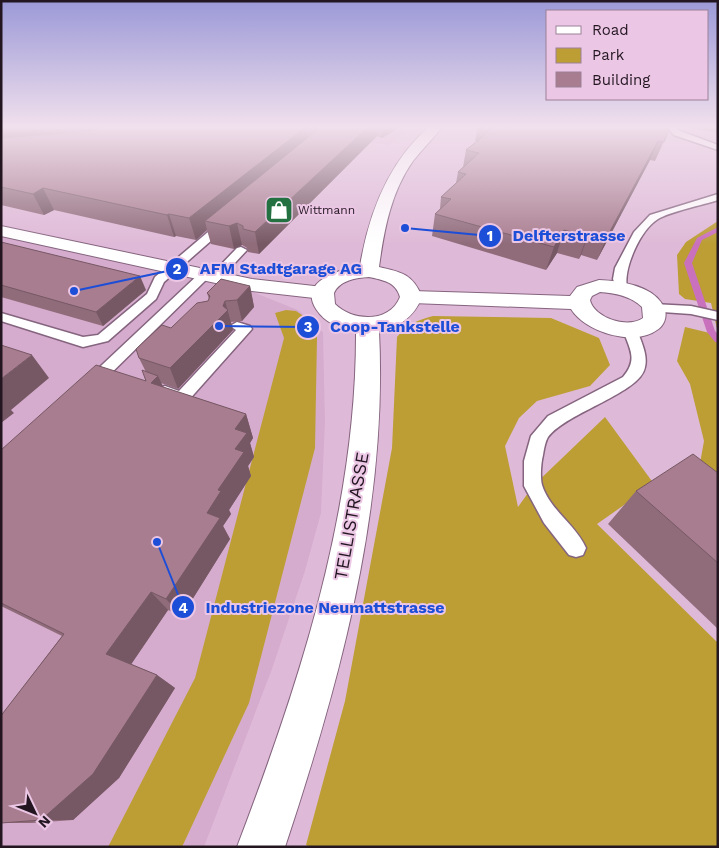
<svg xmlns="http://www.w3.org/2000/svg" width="719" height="848" viewBox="0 0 719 848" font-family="'Work Sans',sans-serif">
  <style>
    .built { fill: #d6acce }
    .green { fill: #bc9e34 }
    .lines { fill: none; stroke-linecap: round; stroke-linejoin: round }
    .stream { fill: #c971bd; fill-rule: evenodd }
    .service-casing { stroke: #85647f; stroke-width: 3 }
    .minor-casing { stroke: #85647f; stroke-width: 2 }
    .secondary-casing { stroke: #85647f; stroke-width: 2 }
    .service { fill: #fff; fill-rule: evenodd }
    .minor { fill: #fff; fill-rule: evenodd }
    .secondary { fill: #fff; fill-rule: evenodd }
    .wall { fill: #906c7b }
    .shaded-wall { fill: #765864 }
    .building { fill: #a87d8f; stroke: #765864 }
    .labels { text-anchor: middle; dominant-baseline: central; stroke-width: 4; stroke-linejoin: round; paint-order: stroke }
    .far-poi-label { font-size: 12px; fill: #231621; stroke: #ecc7e5; text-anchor: start }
    .near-street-label { font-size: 18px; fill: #231621; stroke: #ecc7e5 }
    .leader { fill: none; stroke: #1d4ed8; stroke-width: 2 }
    .callout-dot { fill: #1d4ed8; stroke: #ecc7e5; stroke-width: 2 }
    .mark-label { font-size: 15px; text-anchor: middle; font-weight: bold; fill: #fff }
    .callout-label { font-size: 16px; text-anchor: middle; font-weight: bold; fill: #1d4ed8; stroke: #ecc7e5; stroke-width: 4; stroke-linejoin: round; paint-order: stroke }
  </style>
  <rect width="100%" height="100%" fill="#dfbad8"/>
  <g class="built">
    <path d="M 254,126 L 415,126 L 389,145 Z"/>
    <path d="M 1,231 L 215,277 L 298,310 L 323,332 L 325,422 L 321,513 L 305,571 L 272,669 L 204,847 L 1,847 Z"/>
  </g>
  <g class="green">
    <path d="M 718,221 L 718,333 L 711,303 L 685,299 L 679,294 L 677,255 L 686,242 Z"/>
    <path d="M 286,310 L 296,311 L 308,319 L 317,337 L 315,448 L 249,703 L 182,847 L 108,847 L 195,678 L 284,338 L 275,313 Z"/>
    <path d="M 433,316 L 551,318 L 599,338 L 610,365 L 590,386 L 537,401 L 519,418 L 505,446 L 518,507 L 533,486 L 605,417 L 654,484 L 597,524 L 718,643 L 718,847 L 310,847 L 306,845 L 345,701 L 392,448 L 397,337 C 407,324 418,320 433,316 Z"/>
    <path d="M 685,327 L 718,335 L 718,498 L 697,480 L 704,441 L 690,384 L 677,361 Z"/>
  </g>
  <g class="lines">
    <path class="stream" d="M 718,227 L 718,232 L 702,240 L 692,263 L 715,331 L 718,334 L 718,343 L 715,342 L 707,332 L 684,263 L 697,238 Z"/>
    <defs>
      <g id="service">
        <path d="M 666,126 L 674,126 L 680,131 L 718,145 L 718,150 L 674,135 Z"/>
        <path d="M 718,194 L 718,200 C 703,205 669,212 658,219 C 640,230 623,269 627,288 L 625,291 L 617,291 L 613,279 L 615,268 L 634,232 L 650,215 Z"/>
        <path d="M 225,220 L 230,223 L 229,225 L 164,282 L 156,299 L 108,341 L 83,347 L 1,321 L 1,313 L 83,337 L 98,335 L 147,294 L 155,277 L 221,221 Z"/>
        <path d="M 241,247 L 247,250 L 219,280 L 215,281 L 209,277 L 96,388 L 91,389 L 86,388 L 83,384 L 86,380 L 201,272 L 205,271 L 211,275 L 237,248 Z"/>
        <path d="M 653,304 L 691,306 L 718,312 L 718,320 L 691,314 L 648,311 L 647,308 Z"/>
        <path d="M 237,322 L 250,326 L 252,329 L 187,402 L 182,404 L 160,396 L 157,392 L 160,388 L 165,386 L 179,391 L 236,330 L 230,326 Z"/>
        <path d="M 630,326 L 635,327 L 637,330 C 641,341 648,355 645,367 C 641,393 567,412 548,437 C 545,442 544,449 543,455 C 541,463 540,477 542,485 C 550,510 576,525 586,548 L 583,555 L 576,557 L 569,555 L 544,523 L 524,486 L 524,461 L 531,436 L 548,416 L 623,377 C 638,359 630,350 623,330 L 625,327 Z"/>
      </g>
      <g id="minor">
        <path d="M 1,226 L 252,279 L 323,287 L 330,289 L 334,293 L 330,297 L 323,299 L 252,291 L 1,236 Z"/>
        <path d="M 599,280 C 621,281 657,286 665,310 C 667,317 664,326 657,330 C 634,347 585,332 571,309 L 412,303 L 404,302 L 401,297 L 404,292 L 412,291 L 570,296 L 577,287 ZM 600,292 C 615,293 631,296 642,307 L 643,318 C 628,329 594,318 590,300 L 592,296 Z"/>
      </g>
      <path id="secondary" d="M 430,126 L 443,126 C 434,138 422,149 413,161 C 391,192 384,230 379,267 C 401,272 413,274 422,297 C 414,317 400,327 379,331 C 388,507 340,681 285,847 L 237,847 C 300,682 357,508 356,330 C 348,328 340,327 333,324 C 326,321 320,315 316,309 C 298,281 341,269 360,266 C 369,213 388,162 430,126 ZM 369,277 C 383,280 396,282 400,297 C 390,323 353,322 335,304 L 334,293 C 340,280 356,278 369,277 Z"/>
    </defs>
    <use href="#service" class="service-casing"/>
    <use href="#minor" class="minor-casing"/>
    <use href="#secondary" class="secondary-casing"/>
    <use href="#service" class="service"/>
    <use href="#minor" class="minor"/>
    <use href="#secondary" class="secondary"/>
  </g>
  <g class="wall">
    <path d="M 1,126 L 402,126 L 382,138 L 377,136 L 259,254 L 248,252 L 247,248 L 242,245 L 234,249 L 211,244 L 207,230 L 196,240 L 176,236 L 174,237 L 54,210 L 44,215 L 1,205 Z"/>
    <path d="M 478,126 L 671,126 L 655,161 L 650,160 L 597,260 L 581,255 L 579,259 L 557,253 L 546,270 L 432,236 L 435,214 L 440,209 L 441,197 L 456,183 L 458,172 L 463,167 L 466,150 L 477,141 L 475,141 Z"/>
    <path d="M 676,126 L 718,126 L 718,133 L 677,126 Z"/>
    <path d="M 1,242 L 146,290 L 103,326 L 1,297 Z"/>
    <path d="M 250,286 L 254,307 L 242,321 L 231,322 L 233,330 L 178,389 L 161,383 L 163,387 L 246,414 L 253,438 L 250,443 L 254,457 L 248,466 L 251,476 L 229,510 L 231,514 L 223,526 L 230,539 L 182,616 L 168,610 L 131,664 L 157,675 L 175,688 L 119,778 L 73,820 L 32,823 L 1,823 L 1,716 L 62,636 L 1,606 L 1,450 L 146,381 L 146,372 L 139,358 L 171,328 L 208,301 L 209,299 L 207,293 Z"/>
    <path d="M 718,473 L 718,629 L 608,524 L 636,491 Z"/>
  </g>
  <g class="shaded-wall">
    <path d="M 18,126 L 125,126 L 1,147 L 1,127 Z"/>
    <path d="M 307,126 L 309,145 L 205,221 L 207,230 L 196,240 L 189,218 Z"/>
    <path d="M 369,126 L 377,126 L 377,136 L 259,254 L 255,232 Z"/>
    <path d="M 382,126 L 402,126 L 382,138 Z"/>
    <path d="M 658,141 L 650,160 L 597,260 L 607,237 Z"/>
    <path d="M 43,188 L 54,210 L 44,215 L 33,194 Z"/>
    <path d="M 169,214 L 176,236 L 174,237 L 167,215 Z"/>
    <path d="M 237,223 L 242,245 L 234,249 L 229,226 Z"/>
    <path d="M 564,230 L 557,253 L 546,270 L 554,247 Z"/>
    <path d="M 589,233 L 581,255 L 579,259 L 587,236 Z"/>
    <path d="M 140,276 L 146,290 L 103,326 L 96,312 Z"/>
    <path d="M 250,286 L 254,307 L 242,321 L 237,300 Z"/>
    <path d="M 225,301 L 233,330 L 178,389 L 170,368 L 223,306 Z"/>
    <path d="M 32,355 L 49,378 L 11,410 L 14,413 L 1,423 L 1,379 Z"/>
    <path d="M 158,376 L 170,401 L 151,383 Z"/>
    <path d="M 246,414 L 253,438 L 250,443 L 254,457 L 248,466 L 251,476 L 229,510 L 231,514 L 223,526 L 230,539 L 182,616 L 166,599 L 218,490 L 235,449 L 235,429 Z"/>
    <path d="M 151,592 L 168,610 L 128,669 L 106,654 Z"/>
    <path d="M 157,675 L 175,688 L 119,778 L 73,820 L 41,820 Z"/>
  </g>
  <g class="building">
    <path d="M 1,126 L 18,126 L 1,127 Z"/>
    <path d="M 105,126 L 307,126 L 189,218 L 169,214 L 167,215 L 43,188 L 33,194 L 1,187 L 1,138 L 92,131 Z"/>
    <path d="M 308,126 L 369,126 L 255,232 L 243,229 L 243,226 L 237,223 L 229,226 L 205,221 L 317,130 L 316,127 Z"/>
    <path d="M 496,126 L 671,126 L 664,142 L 658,141 L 607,237 L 589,233 L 587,236 L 564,230 L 554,247 L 435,214 L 451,199 L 441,197 L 466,174 L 458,172 L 479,153 L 466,150 Z"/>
    <path d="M 1,242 L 140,276 L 96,312 L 1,285 Z"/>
    <path d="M 221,279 L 250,286 L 237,300 L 225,301 L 223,306 L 228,310 L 170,368 L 139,358 L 136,349 L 162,325 L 171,328 L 197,303 L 208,301 L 210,296 L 207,293 Z"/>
    <path d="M 1,345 L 32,355 L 1,379 Z"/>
    <path d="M 96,365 L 146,381 L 142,370 L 158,376 L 151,383 L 246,414 L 235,429 L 247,433 L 235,449 L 244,452 L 218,490 L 221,491 L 207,513 L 220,518 L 166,599 L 151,592 L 106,654 L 157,675 L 93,774 L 41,820 L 1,823 L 1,716 L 3,713 L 64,634 L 1,603 L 1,450 Z"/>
    <path d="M 693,454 L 718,473 L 718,563 L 636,491 Z"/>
  </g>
  <linearGradient id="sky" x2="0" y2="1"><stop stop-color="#9b99d7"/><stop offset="0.52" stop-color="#f1e0ed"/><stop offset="1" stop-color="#f1e0ed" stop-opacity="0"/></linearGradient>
  <rect width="719" height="244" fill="url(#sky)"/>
  <defs>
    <symbol id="shop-square" viewBox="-11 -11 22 22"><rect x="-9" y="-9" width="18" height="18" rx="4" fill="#237141" stroke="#ecc7e5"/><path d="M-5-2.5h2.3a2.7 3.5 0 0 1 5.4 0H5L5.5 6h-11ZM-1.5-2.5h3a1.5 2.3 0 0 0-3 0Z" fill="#fff"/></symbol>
  </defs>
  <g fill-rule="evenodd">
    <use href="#shop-square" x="263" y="194" width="32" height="32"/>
  </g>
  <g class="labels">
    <g class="far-poi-label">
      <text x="298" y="210">Wittmann</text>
    </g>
    <g class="near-street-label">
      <text transform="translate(351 516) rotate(-80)">TELLISTRASSE</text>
    </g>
  </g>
  <path class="leader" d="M405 228L490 236M74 291L177 269M219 326L308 327M157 542L183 607"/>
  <g class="callout-dot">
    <circle cx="405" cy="228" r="5"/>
    <circle cx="74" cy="291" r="5"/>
    <circle cx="219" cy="326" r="5"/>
    <circle cx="157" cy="542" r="5"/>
    <circle cx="490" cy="236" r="12"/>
    <circle cx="177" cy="269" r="12"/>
    <circle cx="308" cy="327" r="12"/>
    <circle cx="183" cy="607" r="12"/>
  </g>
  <g class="mark-label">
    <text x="490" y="241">1</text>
    <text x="177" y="274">2</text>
    <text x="308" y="332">3</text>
    <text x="183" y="613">4</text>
  </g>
  <g class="callout-label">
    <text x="569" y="241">Delfterstrasse</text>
    <text x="281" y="274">AFM Stadtgarage AG</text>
    <text x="395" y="332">Coop-Tankstelle</text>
    <text x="325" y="613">Industriezone Neumattstrasse</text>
  </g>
  <rect width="719" height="848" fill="none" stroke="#231621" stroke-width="5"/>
  <rect x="546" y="10" width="162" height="90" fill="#ecc7e5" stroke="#9c8097"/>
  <rect x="556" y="26" width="25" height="8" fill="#ffffff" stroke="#9c8097"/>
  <text x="592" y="35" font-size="15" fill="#231621">Road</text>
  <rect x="556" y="48" width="25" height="15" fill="#bc9e34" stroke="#9c8097"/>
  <text x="592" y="60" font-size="15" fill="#231621">Park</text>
  <rect x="556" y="72" width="25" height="15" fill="#a87d8f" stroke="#9c8097"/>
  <text x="592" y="85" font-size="15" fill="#231621">Building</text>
  <g transform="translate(35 813) rotate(133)" stroke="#ecc7e5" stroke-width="4" paint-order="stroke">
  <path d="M0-4L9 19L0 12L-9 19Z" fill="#231621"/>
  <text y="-8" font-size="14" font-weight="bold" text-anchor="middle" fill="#231621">N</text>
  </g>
</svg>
